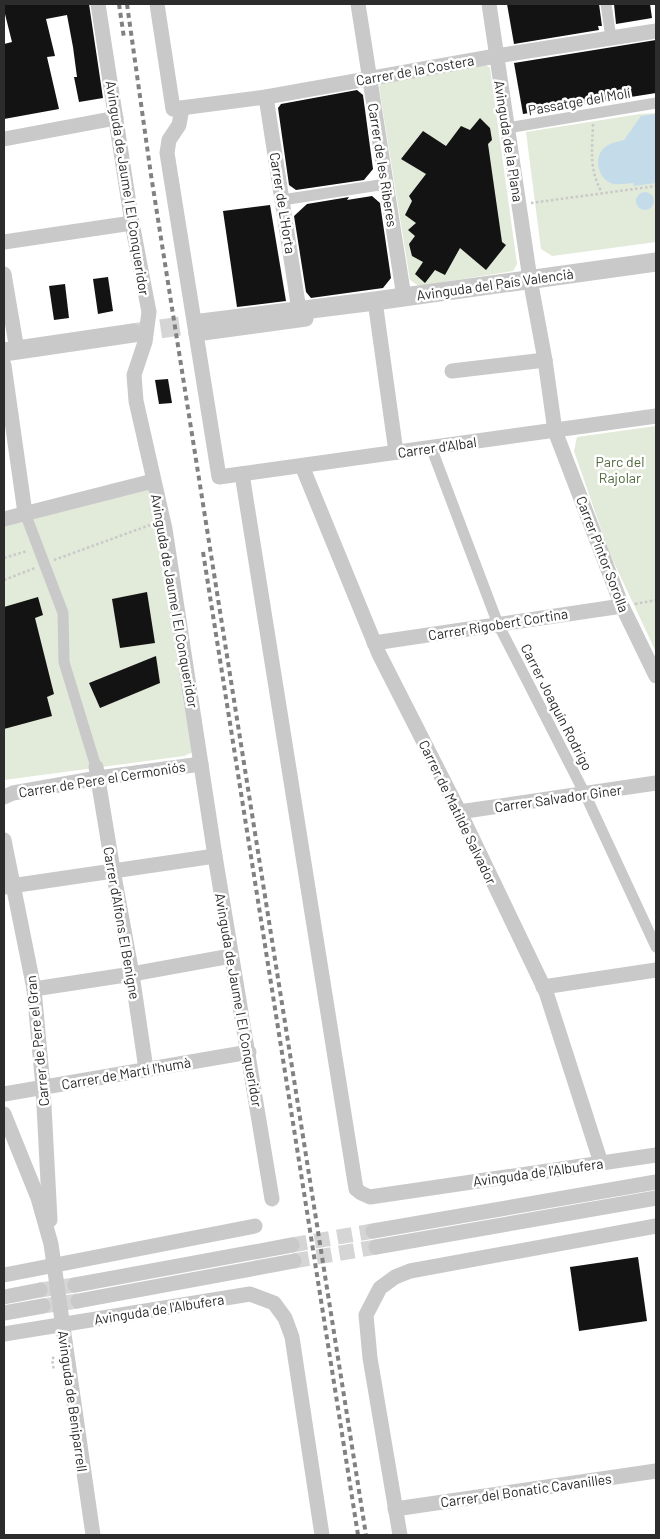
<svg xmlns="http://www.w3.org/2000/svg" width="660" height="1539" viewBox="0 0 660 1539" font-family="Barlow,sans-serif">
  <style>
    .green { fill: #e2ead9 }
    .water { fill: #c4dbea }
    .building { fill: #131313 }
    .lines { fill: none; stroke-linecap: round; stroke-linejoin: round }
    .minor-tunnel { stroke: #d5d5d5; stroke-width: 15; stroke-dasharray: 15 8; stroke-linecap: butt }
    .tertiary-tunnel { stroke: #d5d5d5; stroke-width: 19; stroke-dasharray: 19 9; stroke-linecap: butt }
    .path { stroke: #c9c9c9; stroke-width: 2.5; stroke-dasharray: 2.5 2.5; stroke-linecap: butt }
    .pedestrian { stroke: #c9c9c9; stroke-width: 11 }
    .minor { stroke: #c9c9c9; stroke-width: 15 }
    .tertiary { stroke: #c9c9c9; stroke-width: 19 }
    .rail { stroke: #818181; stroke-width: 4; stroke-dasharray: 5 4; stroke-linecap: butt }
    .labels { text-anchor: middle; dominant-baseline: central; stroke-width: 5; stroke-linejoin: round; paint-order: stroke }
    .street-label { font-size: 14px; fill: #2c2c2c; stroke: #fff }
    .park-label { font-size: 14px; fill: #4f673a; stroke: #fff }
  </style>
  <rect width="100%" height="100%" fill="#fff"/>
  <g class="green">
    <path d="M 483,63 L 490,68 L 517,264 L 513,271 L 419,286 L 410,280 L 379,87 L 385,78 Z"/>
    <path d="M 656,113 L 656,242 L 552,256 L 541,249 L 526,132 L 640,114 Z"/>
    <path d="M 656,426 L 656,652 L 609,552 L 574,451 L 577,437 Z"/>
    <path d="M 149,487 L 193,752 L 184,756 L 4,780 L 4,522 Z"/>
  </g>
  <g class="water">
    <path d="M 656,114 L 656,183 L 634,186 L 633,183 C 627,183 620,185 614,184 C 599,181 593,160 603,149 C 609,143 616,142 624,140 L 641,116 Z"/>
    <circle cx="645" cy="201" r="9"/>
  </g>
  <g class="building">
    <path d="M 4,4 L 89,4 L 103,98 L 79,102 L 74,77 L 77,77 L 73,47 L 67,15 L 46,19 L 55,56 L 47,57 L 59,109 L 4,119 L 4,44 L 12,42 L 4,10 Z"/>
    <path d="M 507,4 L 599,4 L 602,26 L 598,26 L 599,30 L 514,44 Z"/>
    <path d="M 614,4 L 650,4 L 652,18 L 616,24 Z"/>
    <path d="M 656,40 L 656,93 L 523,114 L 514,63 Z"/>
    <path d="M 357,90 L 363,95 L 373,169 L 364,180 L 296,190 L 289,185 L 278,108 L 281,104 Z"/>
    <path d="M 480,118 L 490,128 L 492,140 L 488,144 L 502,242 L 506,245 L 486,270 L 460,248 L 445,275 L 435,270 L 425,283 L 415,274 L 423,262 L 412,256 L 409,244 L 415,236 L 408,230 L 416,223 L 405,215 L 412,201 L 409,196 L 426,174 L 401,159 L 423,131 L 446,146 L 461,126 L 470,130 Z"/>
    <path d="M 372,196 L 380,203 L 391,278 L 383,288 L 311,298 L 306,292 L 294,216 L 307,204 L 349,197 L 347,200 Z"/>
    <path d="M 270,205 L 286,301 L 237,307 L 223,211 Z"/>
    <path d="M 108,277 L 113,311 L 98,314 L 93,279 Z"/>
    <path d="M 65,284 L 69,318 L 54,320 L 49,286 Z"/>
    <path d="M 168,379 L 172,403 L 159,404 L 155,380 Z"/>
    <path d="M 147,592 L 155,643 L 120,648 L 112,599 Z"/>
    <path d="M 38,597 L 43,615 L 35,618 L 54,694 L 47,697 L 52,716 L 4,729 L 4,607 Z"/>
    <path d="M 156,656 L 160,683 L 100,708 L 89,683 Z"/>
    <path d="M 638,1257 L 647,1321 L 579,1331 L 570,1267 Z"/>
  </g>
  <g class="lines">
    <g class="minor-tunnel">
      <path d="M 292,1245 L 373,1231"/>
      <path d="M 294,1261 L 376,1247"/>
      <path d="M 40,1290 L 75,1285"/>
      <path d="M 43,1306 L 78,1301"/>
    </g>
    <path class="tertiary-tunnel" d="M 133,333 L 201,323"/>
    <g class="path">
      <path d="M 593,124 C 592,151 589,169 602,193"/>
      <path d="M 531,203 L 656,186"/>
      <path d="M 4,558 L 27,551"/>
      <path d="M 54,560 L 150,525"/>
      <path d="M 4,580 L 35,568"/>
      <path d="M 635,604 L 656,600"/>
      <path d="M 54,1357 L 52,1359 L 54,1371"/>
    </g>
    <g class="pedestrian">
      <path d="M 606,4 L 611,38"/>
      <path d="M 507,128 L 656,103"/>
      <path d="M 282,200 L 386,184"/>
      <path d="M 431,447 L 498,624 L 585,794 L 656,947"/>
      <path d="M 25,513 L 63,613 L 64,662 L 96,767"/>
    </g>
    <g class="minor">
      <path d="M 98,4 L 132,223 L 149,312 L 145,342 L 134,375 L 136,401 L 165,529 L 215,856 L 272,1199"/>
      <path d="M 157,4 L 173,109 L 266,97 L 496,56 L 656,31"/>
      <path d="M 358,4 L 404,297"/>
      <path d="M 489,4 L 530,279 L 545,360 L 555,431 L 622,606 L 656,676"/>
      <path d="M 266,97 L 299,310"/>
      <path d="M 182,108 L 179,125 L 169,140 L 167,153 L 219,477 L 656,416"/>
      <path d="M 4,139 L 116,118"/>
      <path d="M 4,242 L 132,223"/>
      <path d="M 4,274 L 17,350"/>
      <path d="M 375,301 L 396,452"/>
      <path d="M 196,334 L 306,319"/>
      <path d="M 4,365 L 25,513"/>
      <path d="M 452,371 L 545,360"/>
      <path d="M 302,466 L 379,654 L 464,821 L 546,992 L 601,1163"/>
      <path d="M 242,474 L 356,1189 L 361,1193 L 370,1197 L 656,1155"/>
      <path d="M 4,519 L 153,481"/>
      <path d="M 374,643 L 622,606"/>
      <path d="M 96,767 L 113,870 L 132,974 L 146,1069"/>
      <path d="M 4,797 L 13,793 L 98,778 L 201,764"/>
      <path d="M 459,812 L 656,783"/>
      <path d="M 4,840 L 34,989 L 43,1087 L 50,1220"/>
      <path d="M 4,887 L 215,856"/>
      <path d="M 543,987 L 656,970"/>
      <path d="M 34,989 L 132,974 L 231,956"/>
      <path d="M 4,1094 L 249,1052"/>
      <path d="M 4,1114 L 38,1198 L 51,1244 L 93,1535"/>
      <path d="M 373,1231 L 656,1182"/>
      <path d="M 376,1247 L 656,1198"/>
      <path d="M 4,1275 L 255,1226"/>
      <path d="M 75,1285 L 292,1245"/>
      <path d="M 4,1297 L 40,1290"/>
      <path d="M 78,1301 L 294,1261"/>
      <path d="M 4,1313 L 43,1306"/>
      <path d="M 4,1334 L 250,1294 L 274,1303 L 285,1318 L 292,1337 L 322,1535"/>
      <path d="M 395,1509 L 656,1471"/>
      <path d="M 400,1535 L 370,1358 L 366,1315 L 380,1288 L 395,1277 L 410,1271 L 656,1226"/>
    </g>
    <g class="tertiary">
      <path d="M 201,323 L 375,301 L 656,262"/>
      <path d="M 4,352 L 133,333"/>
    </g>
    <g class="rail">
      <path d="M 119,4 L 124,38"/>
      <path d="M 127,4 L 151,175 L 366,1535"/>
      <path d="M 203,552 L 358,1535"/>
    </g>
  </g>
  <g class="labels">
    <g class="street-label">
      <text transform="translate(415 70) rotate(-10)">Carrer de la Costera</text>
      <text transform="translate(579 101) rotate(-10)">Passatge del Molí</text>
      <text transform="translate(509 141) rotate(81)">Avinguda de la Plana</text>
      <text transform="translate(383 165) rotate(81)">Carrer de les Riberes</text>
      <text transform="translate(128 188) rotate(81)">Avinguda de Jaume I El Conqueridor</text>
      <text transform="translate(283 203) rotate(81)">Carrer de L'Horta</text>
      <text transform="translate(495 284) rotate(-8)">Avinguda del País Valencià</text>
      <text transform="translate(437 447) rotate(-8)">Carrer d'Albal</text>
      <text transform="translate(603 554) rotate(69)">Carrer Pintor Sorolla</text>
      <text transform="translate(175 601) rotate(80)">Avinguda de Jaume I El Conqueridor</text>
      <text transform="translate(498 624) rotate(-9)">Carrer Rigobert Cortina</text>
      <text transform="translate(557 707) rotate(63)">Carrer Joaquín Rodrigo</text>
      <text transform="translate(102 779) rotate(-9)">Carrer de Pere el Cermoniós</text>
      <text transform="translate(558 798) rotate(-8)">Carrer Salvador Giner</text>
      <text transform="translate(458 812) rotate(64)">Carrer de Matilde Salvador</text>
      <text transform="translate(122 923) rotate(80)">Carrer d'Alfons El Benigne</text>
      <text transform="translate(239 1000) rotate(80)">Avinguda de Jaume I El Conqueridor</text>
      <text transform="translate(37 1041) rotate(-96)">Carrer de Pere el Gran</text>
      <text transform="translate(126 1073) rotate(-10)">Carrer de Martí l'humà</text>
      <text transform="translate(538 1172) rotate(-8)">Avinguda de l'Albufera</text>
      <text transform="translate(159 1309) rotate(-9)">Avinguda de l'Albufera</text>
      <text transform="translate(73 1401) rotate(82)">Avinguda de Beniparrell</text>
      <text transform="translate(526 1490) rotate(-8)">Carrer del Bonatic Cavanilles</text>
    </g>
    <g class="park-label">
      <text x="620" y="461">Parc del<tspan x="620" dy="16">Rajolar</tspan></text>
    </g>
  </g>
  <rect width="660" height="1539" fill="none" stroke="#2c2c2c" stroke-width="10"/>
</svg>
